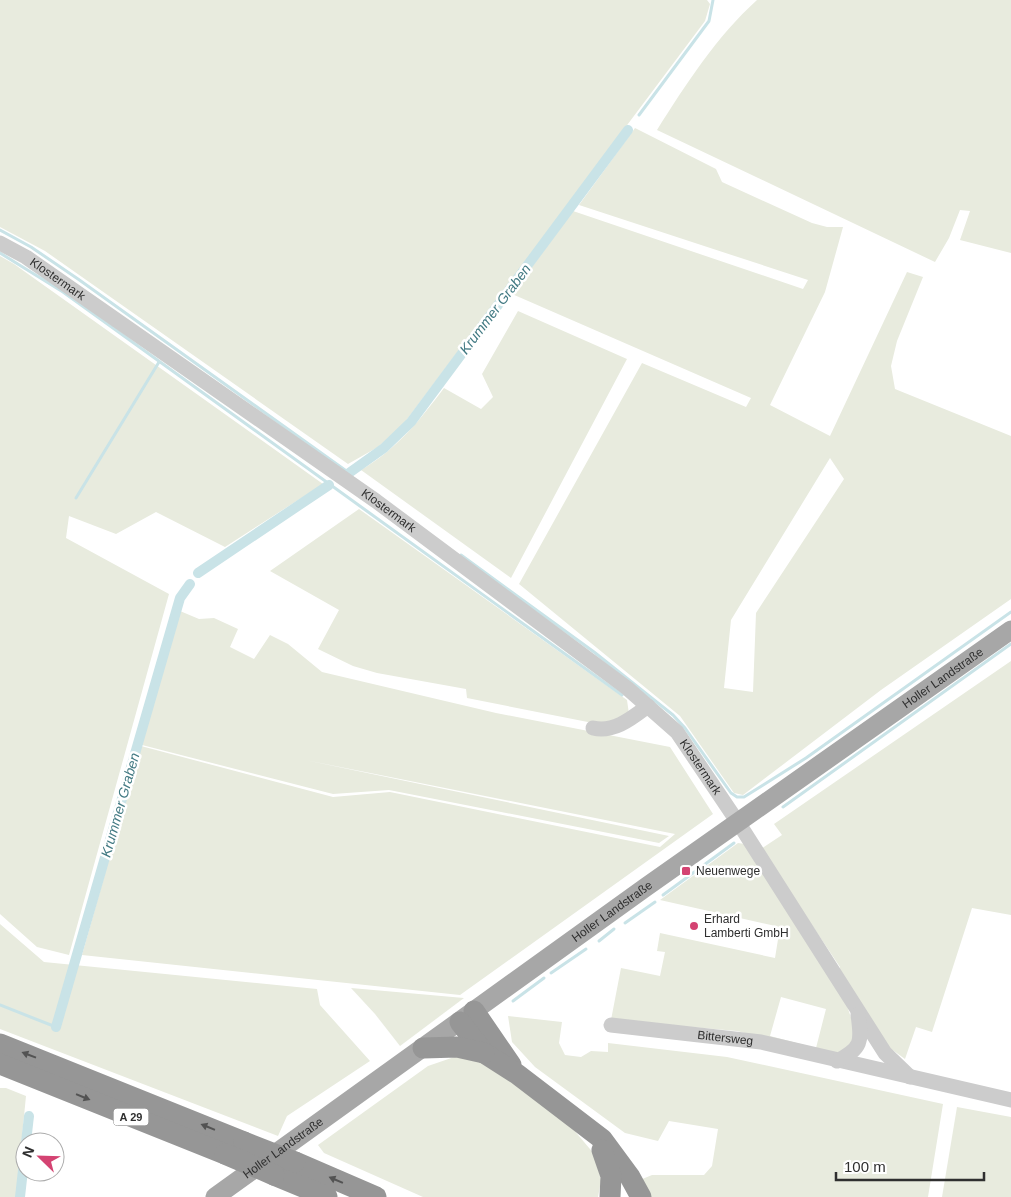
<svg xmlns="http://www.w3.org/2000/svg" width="1011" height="1197" viewBox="0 0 1011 1197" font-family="Arial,sans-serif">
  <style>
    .green { fill: #e8ebde; fill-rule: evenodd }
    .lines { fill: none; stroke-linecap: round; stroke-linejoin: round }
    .stream { stroke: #c9e3e7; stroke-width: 3 }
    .canal { stroke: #c9e3e7; stroke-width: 10 }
    .minor { stroke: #ccc; stroke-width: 15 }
    .major { stroke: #a7a7a7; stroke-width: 19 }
    .highway { stroke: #969696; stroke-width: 21 }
    .highway-bridge { stroke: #969696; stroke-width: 21 }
    .oneway { fill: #535353 }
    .poi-dot { fill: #d44372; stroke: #fff; stroke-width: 2 }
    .labels { text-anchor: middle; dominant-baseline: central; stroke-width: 5; stroke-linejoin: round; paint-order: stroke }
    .shield { fill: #fff; stroke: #6d6d6d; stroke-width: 1 }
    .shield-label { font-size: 11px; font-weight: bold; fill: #2f2f2f }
    .street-label { font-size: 12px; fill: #2f2f2f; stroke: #fff }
    .poi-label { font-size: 12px; fill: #2f2f2f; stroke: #fff; text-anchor: start }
    .water-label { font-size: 14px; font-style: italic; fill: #427a83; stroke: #fff }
  </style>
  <rect width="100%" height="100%" fill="#fff"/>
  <g class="green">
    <path d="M 0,0 L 707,0 L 710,4 L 705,21 L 402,426 L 378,447 L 348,464 L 45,251 L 0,227 Z"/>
    <path d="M 757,0 L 1011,0 L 1011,253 L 960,240 L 970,211 L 960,210 L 949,238 L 935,262 L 657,130 C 686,84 717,36 757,0 Z"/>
    <path d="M 635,128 L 716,169 L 722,182 L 812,223 L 827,227 L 843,227 L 825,292 L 770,405 L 830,436 L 907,272 L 923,277 L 897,341 L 891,366 L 895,389 L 1011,436 L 1011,599 L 881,690 L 743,795 L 734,793 L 680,716 L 519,584 L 642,363 L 746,407 L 751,398 L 512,294 L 573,211 L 803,289 L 808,280 L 579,205 ZM 830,458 L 844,479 L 756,613 L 753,692 L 724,688 L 731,620 Z"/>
    <path d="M 0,256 L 14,264 L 323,484 L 225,547 L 156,512 L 116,534 L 69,516 L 66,538 L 169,594 L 69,955 L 37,947 L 0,914 Z"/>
    <path d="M 518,311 L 627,359 L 511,578 L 361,470 C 397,449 419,421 444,388 L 481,409 L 493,397 L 482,374 Z"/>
    <path d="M 359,509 L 627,700 L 629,714 L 603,725 L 467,698 L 466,689 L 377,673 L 353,666 L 318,649 L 339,610 L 270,571 Z"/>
    <path d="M 180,611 L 199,619 L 214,618 L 238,629 L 230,647 L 254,659 L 270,635 L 288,644 L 322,672 L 496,713 L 670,747 L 713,814 L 460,995 L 82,955 L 141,746 L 333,797 L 390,792 L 660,847 L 675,834 L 305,760 L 669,836 L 659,843 L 389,790 L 333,794 L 142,745 Z"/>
    <path d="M 1011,661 L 1011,915 L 972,908 L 932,1032 L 916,1027 L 905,1059 L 887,1046 L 839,972 L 840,967 L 761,849 L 782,835 L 774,824 Z"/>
    <path d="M 738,843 L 745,844 L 846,1003 L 857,1035 L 849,1051 L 838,1057 L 737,1031 L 611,1020 L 621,968 L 660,976 L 665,952 L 657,951 L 660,933 L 775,958 L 780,927 L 660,900 ZM 781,997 L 826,1009 L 816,1048 L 770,1036 Z"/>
    <path d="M 0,924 L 44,962 L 317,989 L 320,1005 L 370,1061 L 287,1116 L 278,1136 L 0,1029 Z"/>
    <path d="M 351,988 L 464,998 L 400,1046 L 375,1014 Z"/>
    <path d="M 508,1016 L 562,1022 L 559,1043 L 565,1055 L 581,1057 L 591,1051 L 608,1052 L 608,1043 L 727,1057 L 943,1104 L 928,1197 L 649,1197 L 640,1180 L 652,1175 L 704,1175 L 712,1166 L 718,1129 L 669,1121 L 658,1141 L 625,1133 L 535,1067 L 512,1042 Z"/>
    <path d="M 463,1054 L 479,1058 L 568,1123 L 595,1155 L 601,1181 L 598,1197 L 423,1197 L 324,1153 L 318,1145 L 428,1066 Z"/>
    <path d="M 0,1088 L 6,1088 L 26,1096 L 16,1197 L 0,1197 Z"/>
    <path d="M 957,1107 L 1011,1117 L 1011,1197 L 942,1197 Z"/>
  </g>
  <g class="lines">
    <g class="stream">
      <path d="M 639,115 L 709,21 L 713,0"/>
      <path d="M 0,230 L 31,247 L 78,279 L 345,470"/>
      <path d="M 0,253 L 63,292 L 622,695"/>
      <path d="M 76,498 L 159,362"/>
      <path d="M 461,555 L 594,652 L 673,715 L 685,728 L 731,793 L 737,797 L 744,797 L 806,758 L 1011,612"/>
      <path d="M 783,807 L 1011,644"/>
      <path d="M 663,895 L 734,843"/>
      <path d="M 625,923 L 655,902"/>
      <path d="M 599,941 L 614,929"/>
      <path d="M 551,973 L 586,949"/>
      <path d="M 513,1001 L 544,978"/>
      <path d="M 0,1005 L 56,1027"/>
    </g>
    <g class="canal">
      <path d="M 349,473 L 384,448 L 411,422 L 628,130"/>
      <path d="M 198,573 L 329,485"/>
      <path d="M 56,1027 L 180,598 L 190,584"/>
      <path d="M 26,1142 L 29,1116"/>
      <path d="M 20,1197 L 25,1152"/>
    </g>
    <g class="minor">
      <path id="s1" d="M 0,243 L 26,257 L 376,501 L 627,688 L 677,732 L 743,830 L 885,1053 L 910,1077"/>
      <path d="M 593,728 C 614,733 632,718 648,706"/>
      <path id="s2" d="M 611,1025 L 761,1042 L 1011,1100"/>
      <path d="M 837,1061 C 862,1048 862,1042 858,1015"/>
    </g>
    <path class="major" id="s3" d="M 215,1197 L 646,887 L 1011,630"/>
    <g class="highway">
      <path d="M 474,1011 L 511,1065"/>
      <path d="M 460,1022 L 484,1053 L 517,1074 L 602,1139 L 630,1177 L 641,1197"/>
      <path d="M 0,1044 L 244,1142"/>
      <path d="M 423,1048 L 457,1047 L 484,1053"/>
      <path d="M 0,1064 L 225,1154"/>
      <path d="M 602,1150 L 611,1176 L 610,1197"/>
      <path d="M 295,1162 L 376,1197"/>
      <path d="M 274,1175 L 327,1197"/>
    </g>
    <g class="highway-bridge">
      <path d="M 244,1142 L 295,1162"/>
      <path d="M 225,1154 L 274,1175"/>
    </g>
  </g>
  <defs><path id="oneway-solid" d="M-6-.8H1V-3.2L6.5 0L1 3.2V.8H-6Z" transform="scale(1.25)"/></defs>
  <g class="oneway">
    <use href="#oneway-solid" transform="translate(29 1055) rotate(-159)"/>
    <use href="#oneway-solid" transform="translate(83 1097) rotate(22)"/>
    <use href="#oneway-solid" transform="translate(208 1127) rotate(-158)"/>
    <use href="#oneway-solid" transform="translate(336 1180) rotate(-157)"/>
  </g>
  <g class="poi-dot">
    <rect x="681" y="866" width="10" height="10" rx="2.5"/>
    <circle cx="694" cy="926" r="5"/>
  </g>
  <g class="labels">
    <rect class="shield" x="113.5" y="1108.5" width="35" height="17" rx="4"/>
    <g class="shield-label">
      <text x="131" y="1117">A 29</text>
    </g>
    <g class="street-label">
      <text stroke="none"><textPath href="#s1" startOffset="68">Klostermark</textPath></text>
      <text stroke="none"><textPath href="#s1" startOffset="472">Klostermark</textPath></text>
      <text stroke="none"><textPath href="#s3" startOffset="894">Holler Landstraße</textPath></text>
      <text stroke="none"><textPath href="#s1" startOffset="878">Klostermark</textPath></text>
      <text stroke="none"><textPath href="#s3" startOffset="489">Holler Landstraße</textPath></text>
      <text stroke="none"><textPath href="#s2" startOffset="115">Bittersweg</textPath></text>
      <text stroke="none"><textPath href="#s3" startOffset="84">Holler Landstraße</textPath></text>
    </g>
    <g class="poi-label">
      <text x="696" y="871">Neuenwege</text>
      <text x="704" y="919">Erhard<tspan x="704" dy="14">Lamberti GmbH</tspan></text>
    </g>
    <g class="water-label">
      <text transform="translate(495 309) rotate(-53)">Krummer Graben</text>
      <text transform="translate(120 805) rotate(-74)">Krummer Graben</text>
    </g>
  </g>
  <g transform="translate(40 1157) rotate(293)"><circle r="24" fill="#ffffff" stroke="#acacac"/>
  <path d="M0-4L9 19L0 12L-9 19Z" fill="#d44372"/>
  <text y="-8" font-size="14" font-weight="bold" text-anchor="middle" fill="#2f2f2f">N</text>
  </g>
  <path d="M836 1172v8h148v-8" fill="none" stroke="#2f2f2f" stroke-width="2.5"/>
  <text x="844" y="1172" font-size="15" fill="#2f2f2f" stroke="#ffffff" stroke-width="4" paint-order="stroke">100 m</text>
</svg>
